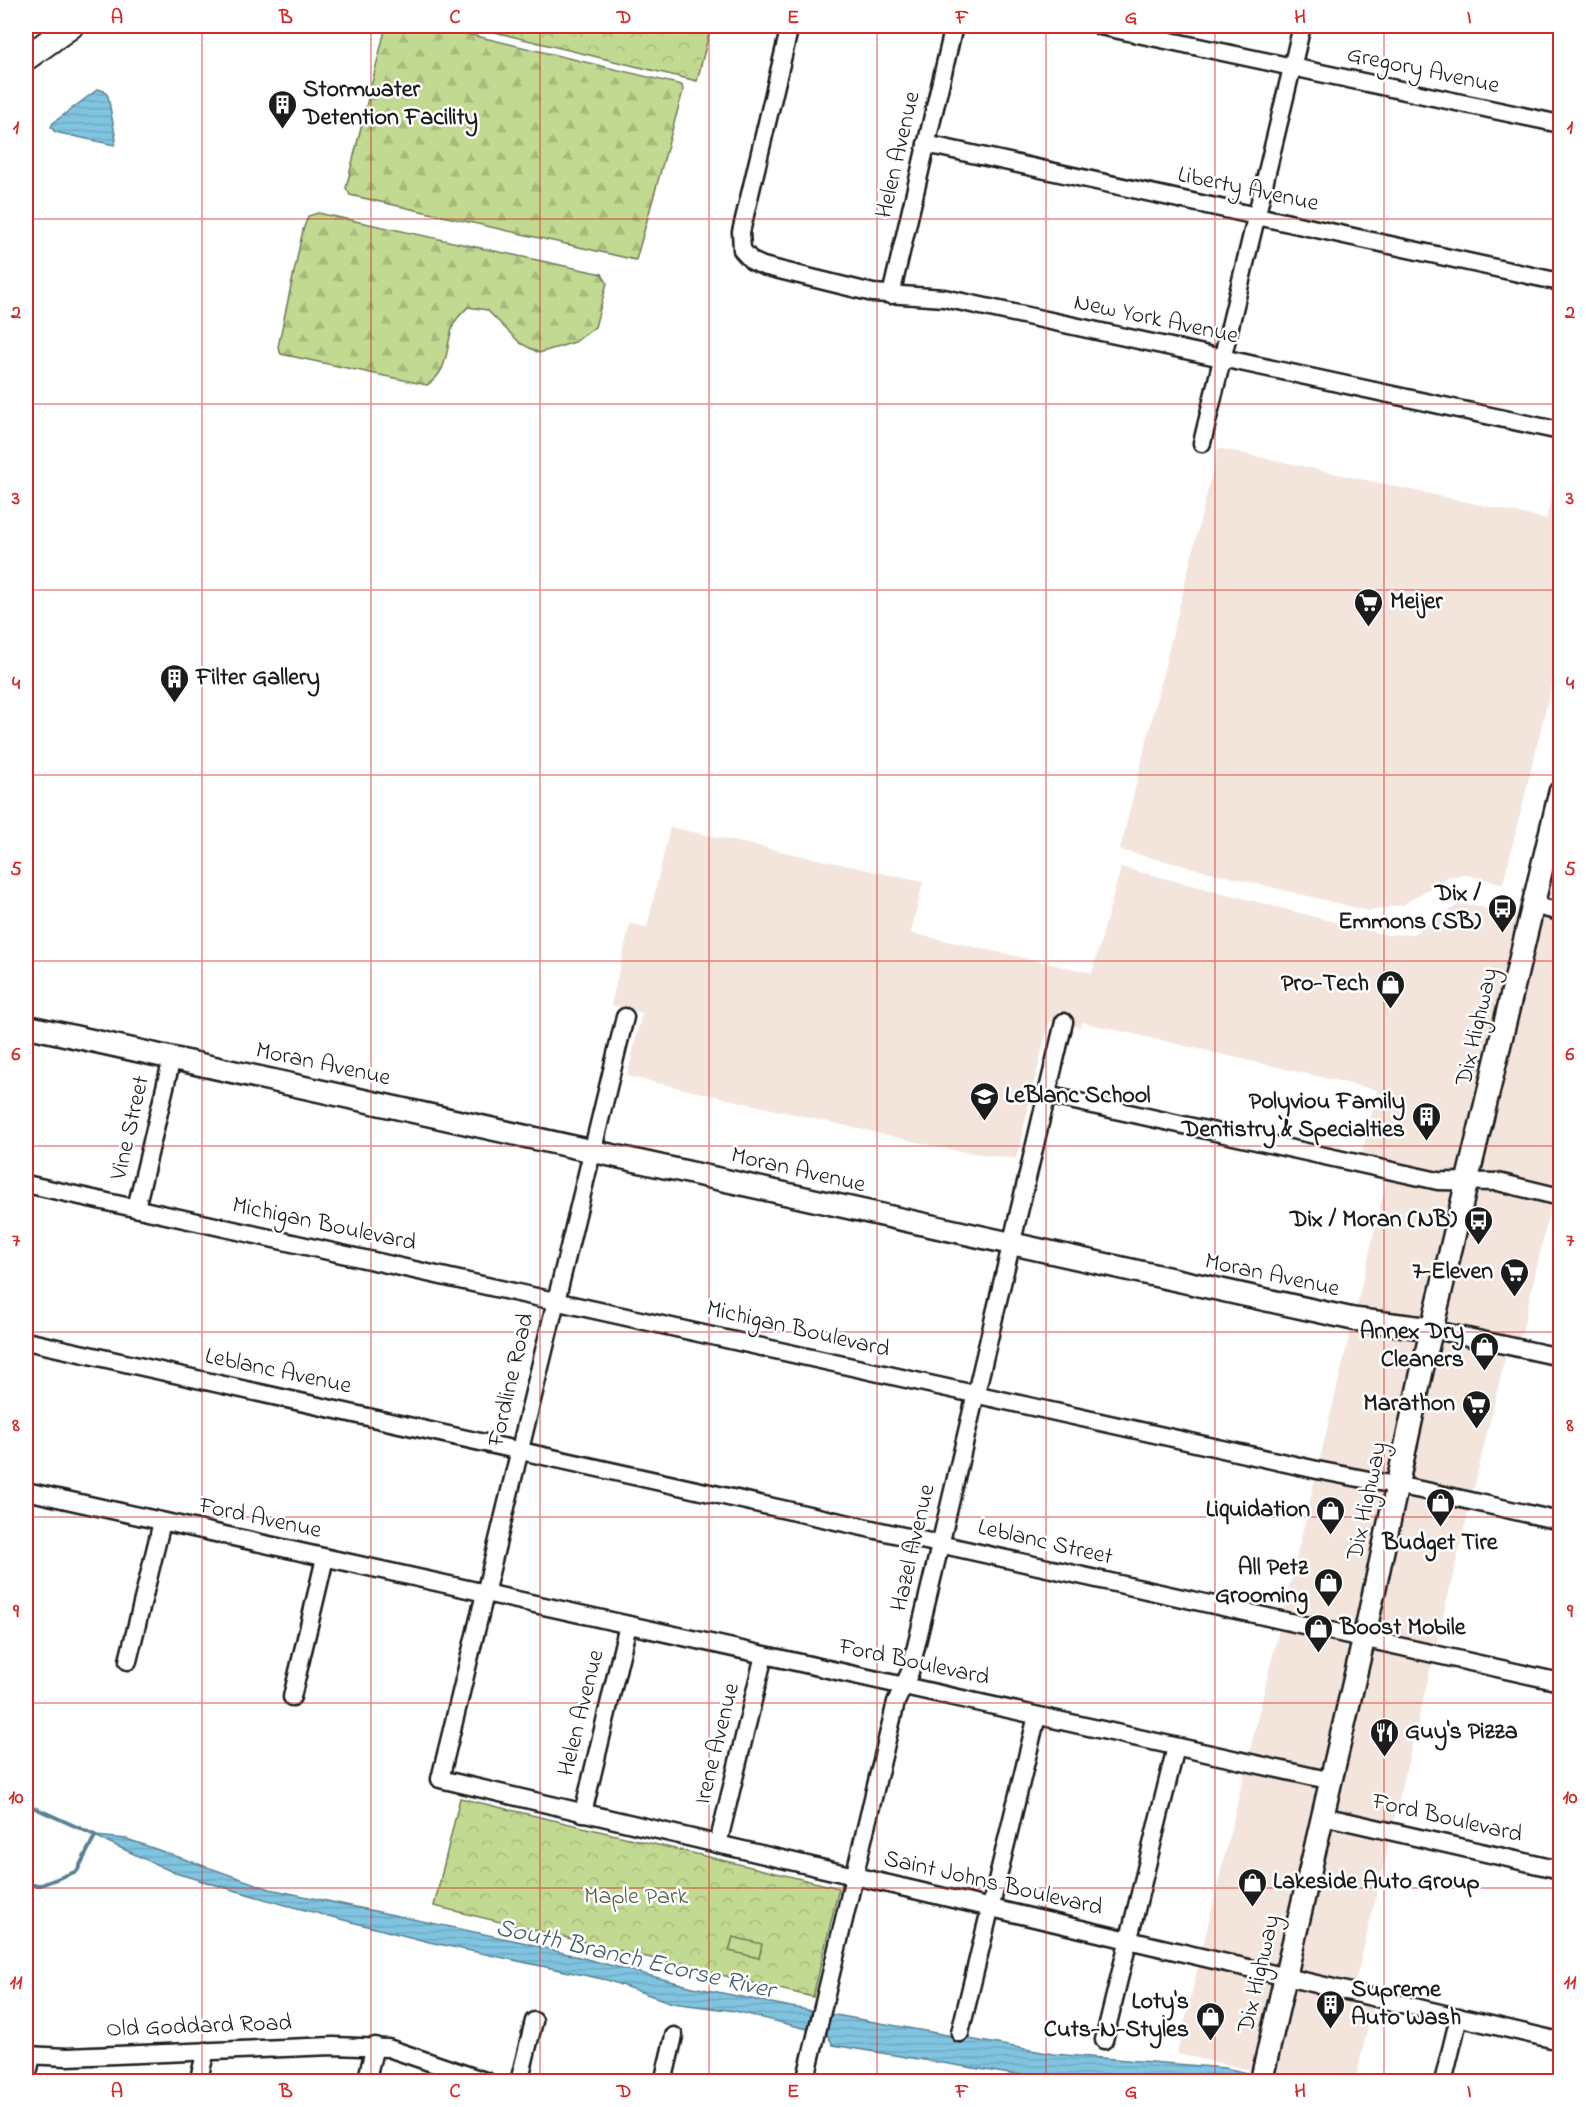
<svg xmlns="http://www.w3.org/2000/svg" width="1586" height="2107" viewBox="0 0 1586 2107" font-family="'Indie Flower',sans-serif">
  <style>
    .built { fill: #f3e5dc }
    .forest { fill: url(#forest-firs); stroke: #6e7a56; stroke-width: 1.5 }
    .park { fill: url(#park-crowns); stroke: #6e7a56; stroke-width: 1.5 }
    .pitch { fill: #c1d990; stroke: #6e7a56; stroke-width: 1.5 }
    .water { fill: url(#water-rules); stroke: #588192; stroke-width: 1.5 }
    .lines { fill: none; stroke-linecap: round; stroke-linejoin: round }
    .stream { stroke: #588192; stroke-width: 4 }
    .minor-casing { stroke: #1c1c1c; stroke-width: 21 }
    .major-casing { stroke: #1c1c1c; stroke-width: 26 }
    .highway-casing { stroke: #1c1c1c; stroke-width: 28 }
    .minor { stroke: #fff; stroke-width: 16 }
    .major { stroke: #fff; stroke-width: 21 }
    .highway { stroke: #fff; stroke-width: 24 }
    .grid { fill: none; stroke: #d62828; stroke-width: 1.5; stroke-opacity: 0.55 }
    .labels { text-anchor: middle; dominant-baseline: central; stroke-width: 5; stroke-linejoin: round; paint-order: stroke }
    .street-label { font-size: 24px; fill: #1c1c1c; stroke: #fff }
    .poi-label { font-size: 24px; font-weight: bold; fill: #1c1c1c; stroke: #fff; text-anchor: end }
    .park-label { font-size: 24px; fill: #565e45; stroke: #fff }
    .water-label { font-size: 26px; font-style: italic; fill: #445f6a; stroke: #fff }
    .neatline { fill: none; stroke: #d62828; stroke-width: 2 }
    .grid-label { font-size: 20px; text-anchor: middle; font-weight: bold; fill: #d62828 }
  </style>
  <defs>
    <pattern id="forest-firs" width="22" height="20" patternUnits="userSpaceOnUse" patternTransform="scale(1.5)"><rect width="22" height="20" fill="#c1d990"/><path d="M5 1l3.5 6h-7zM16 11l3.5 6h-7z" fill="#a5ba7c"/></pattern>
    <pattern id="park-crowns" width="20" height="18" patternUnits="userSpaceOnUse" patternTransform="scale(1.5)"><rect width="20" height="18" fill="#c1d990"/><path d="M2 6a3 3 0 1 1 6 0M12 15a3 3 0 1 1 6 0" fill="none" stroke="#a5ba7c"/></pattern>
    <pattern id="water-rules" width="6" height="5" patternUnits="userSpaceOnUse" patternTransform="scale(1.5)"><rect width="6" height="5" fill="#80c4e0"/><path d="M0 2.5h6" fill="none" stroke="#6ea8c0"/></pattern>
  </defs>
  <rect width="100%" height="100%" fill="#fff"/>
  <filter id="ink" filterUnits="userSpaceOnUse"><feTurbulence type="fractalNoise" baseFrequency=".0167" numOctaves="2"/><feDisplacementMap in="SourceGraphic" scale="12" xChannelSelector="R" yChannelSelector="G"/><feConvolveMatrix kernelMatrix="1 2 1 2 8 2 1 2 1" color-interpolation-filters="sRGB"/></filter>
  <g filter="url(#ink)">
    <g class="built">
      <path d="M 1218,448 L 1546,519 L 1560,460 L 1560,651 L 1503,884 L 1468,875 L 1450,876 L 1402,905 L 1369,911 L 1120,850 Z"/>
      <path d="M 1560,792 L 1560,1186 L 1558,1196 L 1553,1195 L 1522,1333 L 1506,1354 L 1353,1992 L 1375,1999 L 1355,2081 L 1302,2081 L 1177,2054 L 1389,1171 L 1360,1164 L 1377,1090 L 1082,1022 L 1080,1027 L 1049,1021 L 1016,1159 L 952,1150 L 627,1076 L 642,1013 L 611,1005 L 630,924 L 647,927 L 670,827 L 923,882 L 911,933 L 1092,973 L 1121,867 L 1386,935 L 1413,934 L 1458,905 L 1473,905 L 1529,920 Z"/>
    </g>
    <g class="forest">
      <path d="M 386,26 L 434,26 L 682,85 L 683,91 L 636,260 L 350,195 L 346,188 Z"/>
      <path d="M 318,213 L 602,274 L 607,283 L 595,327 L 575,342 L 539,353 L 520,343 L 487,310 L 468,307 C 463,312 455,319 453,326 C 445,348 450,371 427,385 L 281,354 L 278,347 L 303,230 L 308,216 Z"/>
    </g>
    <g class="park">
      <path d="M 469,26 L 711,26 L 697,81 Z"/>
      <path d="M 460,1798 L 839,1888 L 813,1997 L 434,1906 Z"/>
    </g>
    <path class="pitch" d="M 733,1937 L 762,1944 L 759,1958 L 729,1951 Z"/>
    <g class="water">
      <path d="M 98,89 L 104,91 L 108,96 L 116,140 L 114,145 L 55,132 L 51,127 L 53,123 Z"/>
      <path d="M 95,1836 L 127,1839 L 270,1889 L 522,1942 L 693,1987 L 791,2007 L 1053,2054 L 1225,2068 L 1284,2081 L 1095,2082 L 1022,2076 L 833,2045 L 827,2034 L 735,2011 L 672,2003 L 607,1980 L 429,1942 L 278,1903 L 175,1873 Z"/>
    </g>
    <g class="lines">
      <g class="stream">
        <path d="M 26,1804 L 97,1836"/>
        <path d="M 26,1885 L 41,1885 L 77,1871 L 95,1836"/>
      </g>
      <defs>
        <g id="minor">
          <path d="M 790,26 L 741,232 L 742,250 L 752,261 L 763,266 L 873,293 L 944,298 L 1560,431"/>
          <path d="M 1100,26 L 1560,124"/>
          <path d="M 926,144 L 1560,282"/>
          <path d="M 891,295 L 954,26"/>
          <path d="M 1202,443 L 1302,26"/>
          <path d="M 1533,905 L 1560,912"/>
          <path d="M 625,1017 L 440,1779 L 1560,2041"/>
          <path d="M 1047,1095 L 1438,1181 L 1498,1182 L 1560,1197"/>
          <path d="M 26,1184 L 1317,1470 L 1426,1491 L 1560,1521"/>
          <path d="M 136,1208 L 172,1058"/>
          <path d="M 1431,1329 L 1560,1357"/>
          <path d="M 26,1341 L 1560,1682"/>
          <path d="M 26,1491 L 1332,1781"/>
          <path d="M 128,1661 L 162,1522"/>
          <path d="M 292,1697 L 325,1558"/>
          <path d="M 583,1813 L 628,1625"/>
          <path d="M 1323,1816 L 1560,1870"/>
          <path d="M 718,1844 L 764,1655"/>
          <path d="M 960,2033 L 1037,1716"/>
          <path d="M 1104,2040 L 1176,1747"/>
          <path d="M 26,2055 L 67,2057 L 333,2046 L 388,2048 L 488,2082"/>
          <path d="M 26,2082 L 32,2056"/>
          <path d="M 198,2082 L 206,2051"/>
          <path d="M 366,2082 L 375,2046"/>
          <path d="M 519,2082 L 534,2021"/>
          <path d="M 663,2082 L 674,2036"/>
          <path d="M 805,2082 L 896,1702 L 910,1672 L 1064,1022"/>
          <path d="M 1443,2082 L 1459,2017"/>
        </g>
        <g id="major">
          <path d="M 26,1026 L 1353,1319 L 1431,1329"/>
          <path d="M 1261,2082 L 1364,1638 L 1423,1366 L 1560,792"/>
        </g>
        <path id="highway" d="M 26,58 L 71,26"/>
      </defs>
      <use href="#minor" class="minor-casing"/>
      <use href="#major" class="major-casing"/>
      <use href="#highway" class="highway-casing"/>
      <use href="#minor" class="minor"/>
      <use href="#major" class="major"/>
      <use href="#highway" class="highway"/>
    </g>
  </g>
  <path class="grid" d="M 202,26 L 202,2082M 371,26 L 371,2082M 540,26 L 540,2082M 709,26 L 709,2082M 877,26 L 877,2082M 1046,26 L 1046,2082M 1215,26 L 1215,2082M 1384,26 L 1384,2082M 26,219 L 1560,219M 26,404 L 1560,404M 26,590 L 1560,590M 26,775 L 1560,775M 26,961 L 1560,961M 26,1146 L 1560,1146M 26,1332 L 1560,1332M 26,1517 L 1560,1517M 26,1703 L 1560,1703M 26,1888 L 1560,1888"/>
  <defs>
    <symbol id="building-pin" viewBox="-11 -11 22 30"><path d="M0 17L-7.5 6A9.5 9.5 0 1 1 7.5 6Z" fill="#1c1c1c" stroke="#fff"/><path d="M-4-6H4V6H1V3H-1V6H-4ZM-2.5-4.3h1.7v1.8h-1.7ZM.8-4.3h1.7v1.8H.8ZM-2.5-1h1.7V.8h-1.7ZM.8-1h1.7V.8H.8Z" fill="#fff"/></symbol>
    <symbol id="supermarket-pin" viewBox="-11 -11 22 30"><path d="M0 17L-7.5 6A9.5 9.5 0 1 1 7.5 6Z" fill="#1c1c1c" stroke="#fff"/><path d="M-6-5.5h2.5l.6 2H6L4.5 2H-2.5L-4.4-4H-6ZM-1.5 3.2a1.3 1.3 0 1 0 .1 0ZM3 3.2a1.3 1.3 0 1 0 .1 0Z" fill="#fff"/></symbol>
    <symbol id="bus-pin" viewBox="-11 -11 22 30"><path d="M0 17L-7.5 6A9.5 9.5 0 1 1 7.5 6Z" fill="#1c1c1c" stroke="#fff"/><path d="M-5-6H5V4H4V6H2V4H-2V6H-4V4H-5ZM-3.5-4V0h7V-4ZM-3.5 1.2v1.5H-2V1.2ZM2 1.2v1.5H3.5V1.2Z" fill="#fff"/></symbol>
    <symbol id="shop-pin" viewBox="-11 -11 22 30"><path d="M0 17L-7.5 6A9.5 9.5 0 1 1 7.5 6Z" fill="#1c1c1c" stroke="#fff"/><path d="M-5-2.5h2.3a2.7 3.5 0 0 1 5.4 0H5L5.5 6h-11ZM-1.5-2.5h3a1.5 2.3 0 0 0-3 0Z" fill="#fff"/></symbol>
    <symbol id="school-pin" viewBox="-11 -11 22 30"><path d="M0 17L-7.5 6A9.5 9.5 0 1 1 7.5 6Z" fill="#1c1c1c" stroke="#fff"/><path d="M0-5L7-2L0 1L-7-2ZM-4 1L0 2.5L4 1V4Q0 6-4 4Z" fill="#fff"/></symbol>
    <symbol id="restaurant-pin" viewBox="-11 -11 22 30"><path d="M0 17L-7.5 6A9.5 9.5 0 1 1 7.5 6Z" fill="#1c1c1c" stroke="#fff"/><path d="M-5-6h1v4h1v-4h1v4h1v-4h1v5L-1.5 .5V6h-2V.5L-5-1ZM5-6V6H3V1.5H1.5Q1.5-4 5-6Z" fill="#fff"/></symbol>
  </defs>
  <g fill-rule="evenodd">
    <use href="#building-pin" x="266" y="88" width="33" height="45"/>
    <use href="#supermarket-pin" x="1352" y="586" width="33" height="45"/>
    <use href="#building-pin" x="158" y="662" width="33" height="45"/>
    <use href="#bus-pin" x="1486" y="892" width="33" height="45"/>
    <use href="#shop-pin" x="1374" y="968" width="33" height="45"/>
    <use href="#school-pin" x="968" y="1080" width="33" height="45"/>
    <use href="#building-pin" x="1410" y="1100" width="33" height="45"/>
    <use href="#bus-pin" x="1462" y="1204" width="33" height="45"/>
    <use href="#supermarket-pin" x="1498" y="1256" width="33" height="45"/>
    <use href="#shop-pin" x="1468" y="1330" width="33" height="45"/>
    <use href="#supermarket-pin" x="1460" y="1388" width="33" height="45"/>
    <use href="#shop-pin" x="1424" y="1486" width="33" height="45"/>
    <use href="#shop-pin" x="1314" y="1494" width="33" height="45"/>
    <use href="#shop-pin" x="1312" y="1566" width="33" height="45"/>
    <use href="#shop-pin" x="1302" y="1612" width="33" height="45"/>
    <use href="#restaurant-pin" x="1368" y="1716" width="33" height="45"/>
    <use href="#shop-pin" x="1236" y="1866" width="33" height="45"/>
    <use href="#building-pin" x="1314" y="1988" width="33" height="45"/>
    <use href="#shop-pin" x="1194" y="2000" width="33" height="45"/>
  </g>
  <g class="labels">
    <g class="street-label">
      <text transform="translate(1423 71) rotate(12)">Gregory Avenue</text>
      <text transform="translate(899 155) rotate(-77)">Helen Avenue</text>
      <text transform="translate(1248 190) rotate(12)">Liberty Avenue</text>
      <text transform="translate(1156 320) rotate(12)">New York Avenue</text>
      <text transform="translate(1478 1027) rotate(-77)">Dix Highway</text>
      <text transform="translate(323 1065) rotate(12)">Moran Avenue</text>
      <text transform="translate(131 1128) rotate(-77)">Vine Street</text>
      <text transform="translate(798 1171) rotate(13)">Moran Avenue</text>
      <text transform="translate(324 1225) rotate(12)">Michigan Boulevard</text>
      <text transform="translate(1272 1276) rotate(12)">Moran Avenue</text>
      <text transform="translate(798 1330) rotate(13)">Michigan Boulevard</text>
      <text transform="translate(278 1372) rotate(12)">Leblanc Avenue</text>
      <text transform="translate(512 1380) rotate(-77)">Fordline Road</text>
      <text transform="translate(1368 1501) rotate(-78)">Dix Highway</text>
      <text transform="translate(260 1519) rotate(12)">Ford Avenue</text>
      <text transform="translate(1045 1543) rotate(13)">Leblanc Street</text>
      <text transform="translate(914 1548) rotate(-77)">Hazel Avenue</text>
      <text transform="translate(914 1663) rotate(12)">Ford Boulevard</text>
      <text transform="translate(582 1713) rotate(-76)">Helen Avenue</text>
      <text transform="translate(718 1744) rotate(-76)">Irene Avenue</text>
      <text transform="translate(1447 1819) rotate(13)">Ford Boulevard</text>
      <text transform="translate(993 1884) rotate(13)">Saint Johns Boulevard</text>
      <text transform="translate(1260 1974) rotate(-77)">Dix Highway</text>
      <text transform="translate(199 2027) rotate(-2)">Old Goddard Road</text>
    </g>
    <g class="poi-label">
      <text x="303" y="90" text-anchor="start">Stormwater<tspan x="303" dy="28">Detention Facility</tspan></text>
      <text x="1390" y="602" text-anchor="start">Meijer</text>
      <text x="196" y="678" text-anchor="start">Filter Gallery</text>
      <text x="1481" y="894">Dix /<tspan x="1481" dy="28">Emmons (SB)</tspan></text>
      <text x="1369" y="984">Pro-Tech</text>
      <text x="1005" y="1096" text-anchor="start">LeBlanc School</text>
      <text x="1405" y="1102">Polyviou Family<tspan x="1405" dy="28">Dentistry &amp; Specialties</tspan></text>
      <text x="1457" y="1220">Dix / Moran (NB)</text>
      <text x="1493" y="1272">7-Eleven</text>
      <text x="1464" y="1332">Annex Dry<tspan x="1464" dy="28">Cleaners</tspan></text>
      <text x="1455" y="1404">Marathon</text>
      <text x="1310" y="1510">Liquidation</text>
      <text x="1440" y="1543" text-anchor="middle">Budget Tire</text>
      <text x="1308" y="1568">All Petz<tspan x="1308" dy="28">Grooming</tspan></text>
      <text x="1340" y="1628" text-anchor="start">Boost Mobile</text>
      <text x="1405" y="1732" text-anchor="start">Guy's Pizza</text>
      <text x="1273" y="1882" text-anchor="start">Lakeside Auto Group</text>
      <text x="1351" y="1990" text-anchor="start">Supreme<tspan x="1351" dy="28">Auto Wash</tspan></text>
      <text x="1189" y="2002">Loty's<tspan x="1189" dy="28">Cuts-N-Styles</tspan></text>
    </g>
    <g class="park-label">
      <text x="636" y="1897">Maple Park</text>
    </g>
    <g class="water-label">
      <text transform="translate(635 1960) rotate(13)">South Branch Ecorse River</text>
    </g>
  </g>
  <rect width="1586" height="2107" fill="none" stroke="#fff" stroke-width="66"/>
  <rect x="33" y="33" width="1520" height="2041" class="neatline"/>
  <g class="grid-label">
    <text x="117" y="23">A</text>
    <text x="286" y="23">B</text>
    <text x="455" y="23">C</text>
    <text x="624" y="23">D</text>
    <text x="793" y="23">E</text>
    <text x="962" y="23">F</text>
    <text x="1131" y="23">G</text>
    <text x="1300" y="23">H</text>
    <text x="1469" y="23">I</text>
    <text x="16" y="133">1</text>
    <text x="1570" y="133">1</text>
    <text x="16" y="318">2</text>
    <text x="1570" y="318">2</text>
    <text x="16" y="504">3</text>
    <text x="1570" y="504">3</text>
    <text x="16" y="689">4</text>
    <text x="1570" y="689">4</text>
    <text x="16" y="875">5</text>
    <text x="1570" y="875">5</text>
    <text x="16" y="1060">6</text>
    <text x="1570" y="1060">6</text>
    <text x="16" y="1246">7</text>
    <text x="1570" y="1246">7</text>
    <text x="16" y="1431">8</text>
    <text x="1570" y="1431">8</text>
    <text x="16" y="1617">9</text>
    <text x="1570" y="1617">9</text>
    <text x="16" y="1803">10</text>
    <text x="1570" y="1803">10</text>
    <text x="16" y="1988">11</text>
    <text x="1570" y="1988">11</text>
    <text x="117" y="2097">A</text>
    <text x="286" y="2097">B</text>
    <text x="455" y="2097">C</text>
    <text x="624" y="2097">D</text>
    <text x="793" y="2097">E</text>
    <text x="962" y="2097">F</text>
    <text x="1131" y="2097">G</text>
    <text x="1300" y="2097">H</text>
    <text x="1469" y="2097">I</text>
  </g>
</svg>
